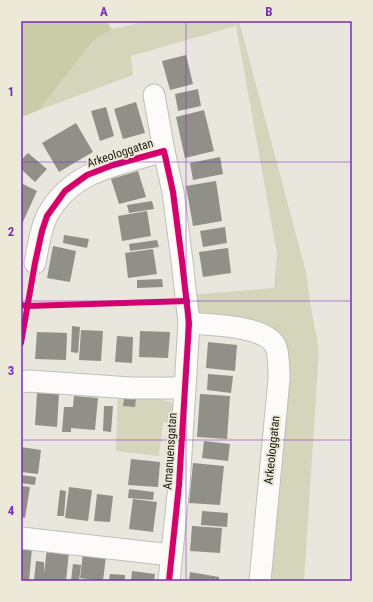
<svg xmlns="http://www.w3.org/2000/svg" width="373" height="602" viewBox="0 0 373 602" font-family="'Roboto Condensed',sans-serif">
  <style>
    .green { fill: #d4d5bb }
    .forest { fill: #cacca8 }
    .building { fill: #908f88 }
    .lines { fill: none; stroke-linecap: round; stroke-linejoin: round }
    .minor-casing { stroke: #c0bfb8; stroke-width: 23 }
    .minor { stroke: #fcfbfa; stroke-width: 21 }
    .cycleway-casing { stroke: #ede9d8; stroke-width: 8 }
    .cycleway { stroke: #d6006c; stroke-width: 6 }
    .grid { fill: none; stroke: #7b2cbf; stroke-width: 1; stroke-opacity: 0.55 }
    .labels { text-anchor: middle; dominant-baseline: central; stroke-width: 4; stroke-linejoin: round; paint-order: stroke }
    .street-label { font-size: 12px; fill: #1b1913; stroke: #ede9d8 }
    .neatline { fill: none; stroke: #7b2cbf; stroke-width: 1.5 }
    .grid-label { font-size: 13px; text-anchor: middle; font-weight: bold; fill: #7b2cbf }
  </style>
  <rect width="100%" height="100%" fill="#e8e6dd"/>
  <g class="green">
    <path d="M 148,21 L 239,21 L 306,272 L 311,308 L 319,350 L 304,581 L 264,581 L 283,356 L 204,319 L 192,307 L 190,295 L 274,288 L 277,254 L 236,26 L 131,56 L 133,75 L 39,110 L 93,41 L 112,29 Z"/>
    <path d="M 118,395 L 142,399 L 158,399 L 171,402 L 176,411 L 175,424 L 163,422 L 159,456 L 116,451 Z"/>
  </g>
  <path class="forest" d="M 21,21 L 106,21 L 112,29 L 93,41 L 39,110 L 21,117 Z"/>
  <g class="building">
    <path d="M 186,55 L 193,84 L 170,90 L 162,61 Z"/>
    <path d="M 198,89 L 201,106 L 178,111 L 175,94 Z"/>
    <path d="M 136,102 L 145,133 L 123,139 L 114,109 Z"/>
    <path d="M 106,107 L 114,136 L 100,141 L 91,111 Z"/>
    <path d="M 204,110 L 214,151 L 185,158 L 176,117 Z"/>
    <path d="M 76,123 L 93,152 L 59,172 L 42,143 Z"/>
    <path d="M 28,153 L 47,169 L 35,182 L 21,169 L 21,160 Z"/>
    <path d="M 220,157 L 223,174 L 193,180 L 190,163 Z"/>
    <path d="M 138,171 L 146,197 L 119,204 L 111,179 Z"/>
    <path d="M 216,181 L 222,221 L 193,226 L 186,186 Z"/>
    <path d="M 21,183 L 37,191 L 21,226 Z"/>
    <path d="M 152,201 L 154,209 L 129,213 L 127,205 Z"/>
    <path d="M 147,211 L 151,236 L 122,241 L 118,216 Z"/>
    <path d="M 225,227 L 227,243 L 203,247 L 200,231 Z"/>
    <path d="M 64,235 L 89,239 L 87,248 L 63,243 Z"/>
    <path d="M 157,240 L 159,247 L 130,251 L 129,244 Z"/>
    <path d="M 53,246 L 76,251 L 70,282 L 47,278 Z"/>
    <path d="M 228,248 L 231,273 L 203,277 L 199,252 Z"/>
    <path d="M 153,249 L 157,274 L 128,278 L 125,253 Z"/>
    <path d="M 162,279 L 163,287 L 137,288 L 137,280 Z"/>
    <path d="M 72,326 L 80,327 L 78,353 L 71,352 Z"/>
    <path d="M 81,330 L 103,331 L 101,361 L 79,360 Z"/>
    <path d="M 140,331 L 170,332 L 168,358 L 139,357 Z"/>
    <path d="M 37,332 L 67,333 L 66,360 L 35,359 Z"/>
    <path d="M 117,336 L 133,337 L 132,363 L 115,362 Z"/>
    <path d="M 208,342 L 237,345 L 235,371 L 206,368 Z"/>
    <path d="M 208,374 L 233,376 L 231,393 L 207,390 Z"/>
    <path d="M 37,393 L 59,394 L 57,427 L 35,425 Z"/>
    <path d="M 200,394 L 230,396 L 227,439 L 197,437 Z"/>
    <path d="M 74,396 L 98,398 L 95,430 L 71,428 L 71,432 L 62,432 L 64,407 L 73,407 Z"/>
    <path d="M 124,399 L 136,399 L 135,407 L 123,406 Z"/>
    <path d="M 104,406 L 113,406 L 111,432 L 103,431 Z"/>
    <path d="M 204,441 L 230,444 L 228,461 L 202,458 Z"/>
    <path d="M 21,447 L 41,450 L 38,474 L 21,472 Z"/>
    <path d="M 131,459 L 160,462 L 158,487 L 128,485 Z"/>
    <path d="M 193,463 L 224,466 L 220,505 L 189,503 Z"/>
    <path d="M 21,475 L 36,477 L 35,485 L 21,483 Z"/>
    <path d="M 21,486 L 30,487 L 25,518 L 21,517 Z"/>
    <path d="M 69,487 L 92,490 L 88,521 L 65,518 Z"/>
    <path d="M 129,489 L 154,492 L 153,500 L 128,498 Z"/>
    <path d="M 60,490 L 66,491 L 64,516 L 57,516 Z"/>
    <path d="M 97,494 L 113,496 L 110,522 L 94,521 Z"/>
    <path d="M 133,499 L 157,502 L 153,532 L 129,529 Z"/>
    <path d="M 202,511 L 228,513 L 227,527 L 201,525 Z"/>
    <path d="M 192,526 L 222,528 L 220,553 L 190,551 Z"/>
    <path d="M 21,547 L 32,548 L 29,581 L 21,580 Z"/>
    <path d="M 47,549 L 69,552 L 66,581 L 34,581 L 36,561 L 44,562 L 44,573 Z"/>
    <path d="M 83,553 L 106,556 L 103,581 L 80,578 Z"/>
    <path d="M 73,564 L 81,565 L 79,581 L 71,581 Z"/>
    <path d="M 132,571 L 155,574 L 154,581 L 131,581 Z"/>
    <path d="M 190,572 L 219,577 L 219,581 L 189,581 Z"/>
    <path d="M 110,574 L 125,575 L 125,581 L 109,581 Z"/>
  </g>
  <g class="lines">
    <defs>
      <g id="minor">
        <path d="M 154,95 L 164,151"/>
        <path d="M 35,263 C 38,248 40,230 47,216 C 72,169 119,165 164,151 L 173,192 L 182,261 L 189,323 L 179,485 L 169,581"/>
        <path d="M 189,323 C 210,325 263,325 275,345 C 279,352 279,369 279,379 L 260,581"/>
        <path d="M 21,382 L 29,381 L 131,388 L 185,388"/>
        <path d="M 21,538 L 171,555"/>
      </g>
    </defs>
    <use href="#minor" class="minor-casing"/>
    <use href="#minor" class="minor"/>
    <defs>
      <g id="cycleway">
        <path d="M 21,305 L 27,306 L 187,301"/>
        <path d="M 21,343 L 35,263 L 42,231 L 47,216 L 65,191 L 87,175 L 113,165 L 164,151 L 173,192 L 182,261 L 189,323 L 179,485 L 169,581"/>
      </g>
    </defs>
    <use href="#cycleway" class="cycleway-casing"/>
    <use href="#cycleway" class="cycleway"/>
  </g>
  <path class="grid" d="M 186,21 L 186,581M 21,162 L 352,162M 21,301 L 352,301M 21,440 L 352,440"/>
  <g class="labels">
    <g class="street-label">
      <text transform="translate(120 153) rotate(-18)">Arkeologgatan</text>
      <text transform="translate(272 450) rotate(-84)">Arkeologgatan</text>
      <text transform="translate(170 451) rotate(-86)">Amanuensgatan</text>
    </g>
  </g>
  <rect width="373" height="602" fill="none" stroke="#ede9d8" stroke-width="44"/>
  <rect x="22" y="22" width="329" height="558" class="neatline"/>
  <g class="grid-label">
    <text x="104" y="16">A</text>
    <text x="269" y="16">B</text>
    <text x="11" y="96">1</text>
    <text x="11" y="236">2</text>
    <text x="11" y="375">3</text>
    <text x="11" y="515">4</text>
  </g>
</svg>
